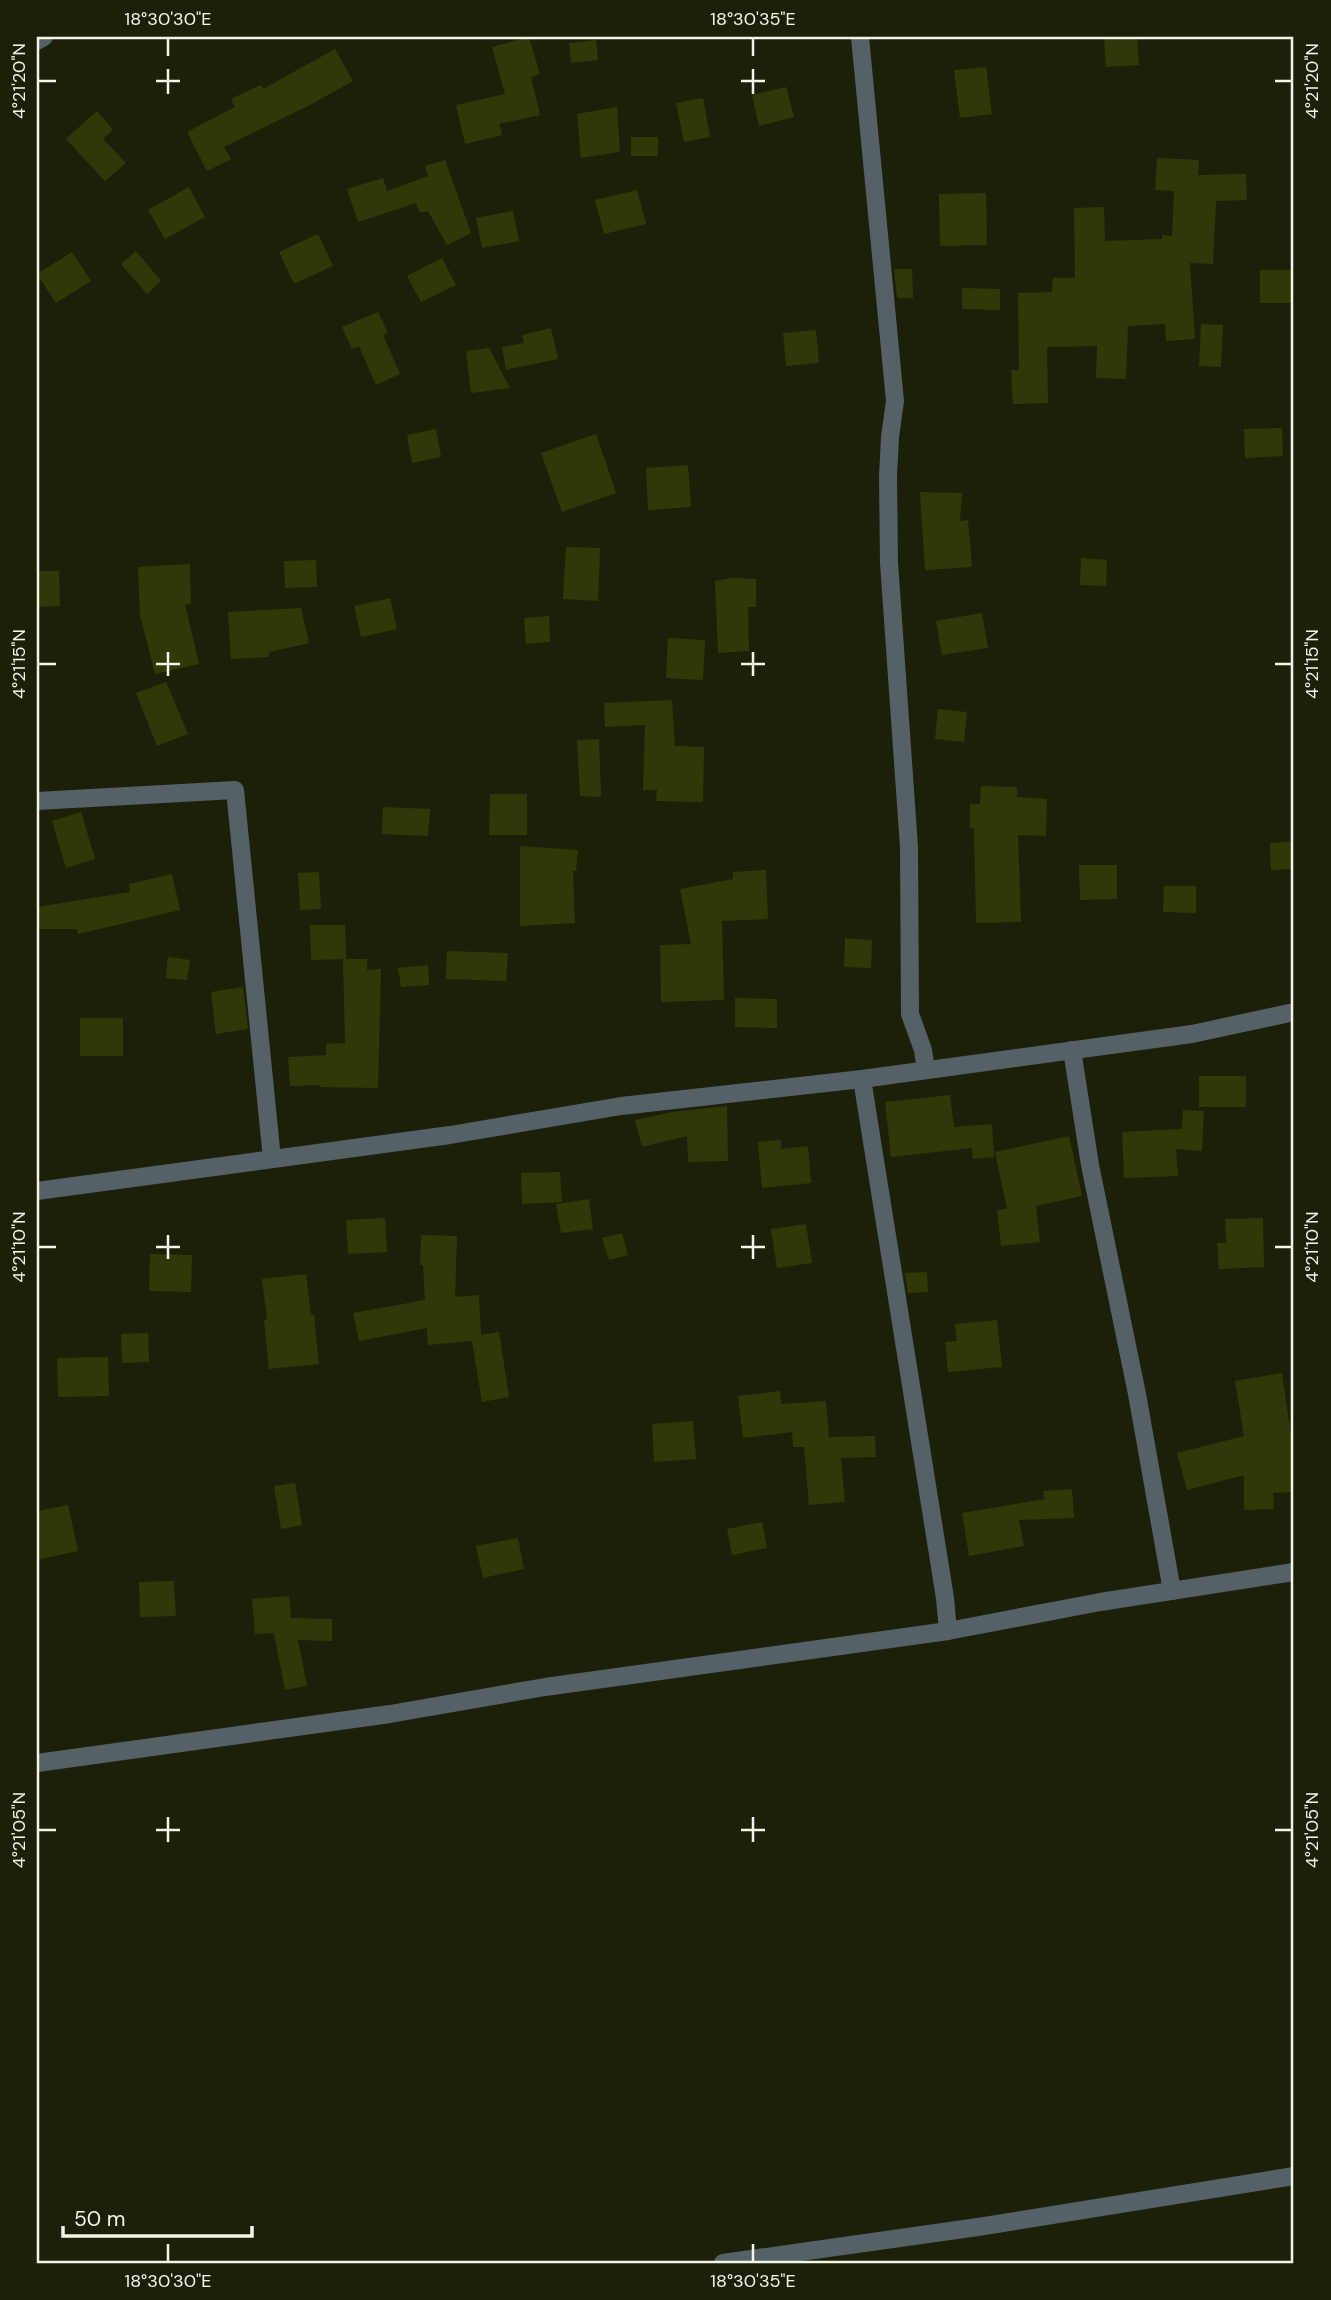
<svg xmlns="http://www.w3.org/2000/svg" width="1331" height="2300" viewBox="0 0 1331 2300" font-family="'DM Sans',sans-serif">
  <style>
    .building { fill: #313808 }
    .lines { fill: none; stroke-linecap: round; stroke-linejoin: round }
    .minor { stroke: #556067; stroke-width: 18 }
    .tertiary { stroke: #556067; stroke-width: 18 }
    .ticks { fill: none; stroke: #f2f5e7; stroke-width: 2.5 }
    .neatline { fill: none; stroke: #f2f5e7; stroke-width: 2.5 }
    .ticks-label { font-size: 18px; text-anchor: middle; fill: #f2f5e7 }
  </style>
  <rect width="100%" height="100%" fill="#1c2009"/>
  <g class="building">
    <path d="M 529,37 L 540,74 L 531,77 L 540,115 L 499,124 L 502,135 L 465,144 L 456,105 L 505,94 L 492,47 Z"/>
    <path d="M 1104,37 L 1137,37 L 1139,65 L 1106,67 Z"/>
    <path d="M 596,40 L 598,60 L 571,63 L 569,43 Z"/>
    <path d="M 335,49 L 353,81 L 310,105 L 224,147 L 231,159 L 207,171 L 187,132 L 235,107 L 231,99 L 261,85 L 263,89 Z"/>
    <path d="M 986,67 L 992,114 L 960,118 L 954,70 Z"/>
    <path d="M 786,87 L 794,117 L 759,126 L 752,95 Z"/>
    <path d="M 703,98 L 710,137 L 684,142 L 676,103 Z"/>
    <path d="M 617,107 L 620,152 L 581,158 L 577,114 Z"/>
    <path d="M 97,111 L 113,130 L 103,139 L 126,163 L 105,181 L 66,139 Z"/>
    <rect x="631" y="137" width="27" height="19"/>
    <path d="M 1157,158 L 1199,160 L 1198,175 L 1246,174 L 1247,200 L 1216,201 L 1213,264 L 1190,263 L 1195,339 L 1166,341 L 1165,324 L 1128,326 L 1126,379 L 1096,378 L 1097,346 L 1047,347 L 1048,403 L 1013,404 L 1011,370 L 1019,370 L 1018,293 L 1052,292 L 1053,278 L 1075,278 L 1074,208 L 1104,207 L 1105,241 L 1162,239 L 1162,235 L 1172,236 L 1174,191 L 1155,190 Z"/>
    <path d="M 445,160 L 471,233 L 447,245 L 428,211 L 420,213 L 416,203 L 358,222 L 347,189 L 383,178 L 387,191 L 428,176 L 425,166 Z"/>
    <path d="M 189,187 L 205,217 L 165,239 L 148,210 Z"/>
    <path d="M 637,190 L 646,224 L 604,234 L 595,200 Z"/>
    <path d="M 986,193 L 987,245 L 940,246 L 939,194 Z"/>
    <path d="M 513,211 L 519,241 L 482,248 L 476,218 Z"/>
    <path d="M 318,234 L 333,266 L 294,284 L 279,252 Z"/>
    <path d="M 136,251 L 161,281 L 147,294 L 121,264 Z"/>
    <path d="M 72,252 L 91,281 L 56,303 L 37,274 Z"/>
    <path d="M 442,258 L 456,285 L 421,302 L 407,276 Z"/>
    <path d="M 894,269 L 912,269 L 913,298 L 897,298 Z"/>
    <rect x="1260" y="270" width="34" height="33"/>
    <path d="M 962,288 L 1000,289 L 1000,310 L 962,309 Z"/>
    <path d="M 378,312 L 388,333 L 383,335 L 400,374 L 376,385 L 359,346 L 352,349 L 342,327 Z"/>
    <path d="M 1201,324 L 1223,325 L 1221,367 L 1199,366 Z"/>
    <path d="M 551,328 L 558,359 L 506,370 L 502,347 L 524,343 L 522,335 Z"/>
    <path d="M 816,330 L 819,363 L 786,366 L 783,333 Z"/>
    <path d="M 489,348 L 510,388 L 471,393 L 466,351 Z"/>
    <path d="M 1282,428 L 1283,456 L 1245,458 L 1244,429 Z"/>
    <path d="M 436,429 L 441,457 L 412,463 L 407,435 Z"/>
    <path d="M 596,434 L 616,493 L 562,512 L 541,453 Z"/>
    <path d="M 688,465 L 691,507 L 648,510 L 646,468 Z"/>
    <path d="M 920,492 L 962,493 L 960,521 L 968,520 L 972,567 L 925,570 Z"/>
    <path d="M 566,547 L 600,548 L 598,601 L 563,599 Z"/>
    <path d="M 1081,558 L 1107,560 L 1106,586 L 1080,585 Z"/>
    <path d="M 316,560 L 317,587 L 285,588 L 284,561 Z"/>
    <path d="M 190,564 L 191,604 L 185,604 L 199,664 L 155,674 L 140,615 L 138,567 Z"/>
    <path d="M 37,571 L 59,571 L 60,606 L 37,607 Z"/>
    <path d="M 732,578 L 756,579 L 756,607 L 748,607 L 749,651 L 718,653 L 715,581 Z"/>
    <path d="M 390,598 L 397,629 L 361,637 L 354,606 Z"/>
    <path d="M 301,608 L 309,643 L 269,652 L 269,657 L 231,659 L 228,612 Z"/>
    <path d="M 982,613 L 988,648 L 942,655 L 936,621 Z"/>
    <path d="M 549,616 L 550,642 L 526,644 L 524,618 Z"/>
    <path d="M 668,638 L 705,640 L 703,680 L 666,678 Z"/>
    <path d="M 166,682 L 188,734 L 157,746 L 136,693 Z"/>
    <path d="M 672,700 L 675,746 L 704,747 L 703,802 L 656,801 L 657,790 L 643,790 L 645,725 L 605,727 L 604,703 Z"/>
    <path d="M 938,709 L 967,712 L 964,742 L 935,739 Z"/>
    <path d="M 599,739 L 601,797 L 580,796 L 577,740 Z"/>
    <path d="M 981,786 L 1017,787 L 1017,797 L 1047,799 L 1046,836 L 1018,835 L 1021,922 L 976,923 L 974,829 L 970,828 L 970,804 L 980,804 Z"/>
    <path d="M 490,794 L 527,794 L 527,835 L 489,835 Z"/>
    <path d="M 383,807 L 430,809 L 428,836 L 382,834 Z"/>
    <path d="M 81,812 L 95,859 L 66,868 L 52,821 Z"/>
    <path d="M 1294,841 L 1294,869 L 1271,870 L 1270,843 Z"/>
    <path d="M 520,846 L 578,850 L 576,871 L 573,871 L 575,923 L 520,926 Z"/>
    <path d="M 1079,865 L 1117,865 L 1117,899 L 1080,900 Z"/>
    <path d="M 766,870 L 768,919 L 722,921 L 724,1000 L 661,1002 L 660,945 L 691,944 L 680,889 L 733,879 L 733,872 Z"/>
    <path d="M 319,872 L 321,909 L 300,910 L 298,873 Z"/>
    <path d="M 172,874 L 180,910 L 78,934 L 77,929 L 37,929 L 37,907 L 130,892 L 129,884 Z"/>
    <path d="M 1164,886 L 1196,886 L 1196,913 L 1163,912 Z"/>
    <path d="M 310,925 L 345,925 L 346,959 L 367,959 L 367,970 L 381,969 L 378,1088 L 320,1087 L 320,1085 L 290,1086 L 288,1057 L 326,1055 L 326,1044 L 345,1043 L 343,959 L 311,960 Z"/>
    <path d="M 845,938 L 872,940 L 871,968 L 844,967 Z"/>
    <path d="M 447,951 L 508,953 L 506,981 L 446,979 Z"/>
    <path d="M 168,957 L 190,960 L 187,980 L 166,978 Z"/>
    <path d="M 428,965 L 429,985 L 401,987 L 398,968 Z"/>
    <path d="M 243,987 L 248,1029 L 216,1034 L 211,992 Z"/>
    <path d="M 735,998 L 777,999 L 777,1028 L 735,1027 Z"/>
    <rect x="80" y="1018" width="43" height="38"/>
    <rect x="1199" y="1076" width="47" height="31"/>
    <path d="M 950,1095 L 954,1127 L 992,1124 L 994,1157 L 973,1159 L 972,1148 L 891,1157 L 885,1102 Z"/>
    <path d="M 727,1106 L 728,1161 L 688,1162 L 687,1136 L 642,1147 L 635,1120 L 672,1112 Z"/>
    <path d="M 1183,1110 L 1204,1111 L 1202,1151 L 1176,1149 L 1178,1176 L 1124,1178 L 1122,1132 L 1182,1129 Z"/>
    <path d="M 1069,1136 L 1082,1196 L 1036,1206 L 1040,1242 L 1001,1246 L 997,1210 L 1007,1209 L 995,1152 Z"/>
    <path d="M 781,1140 L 781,1149 L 808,1146 L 811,1183 L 762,1188 L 758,1142 Z"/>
    <path d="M 560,1172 L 562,1202 L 522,1204 L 521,1173 Z"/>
    <path d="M 589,1199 L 593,1229 L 561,1233 L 556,1204 Z"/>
    <path d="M 385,1218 L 387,1252 L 348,1254 L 346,1220 Z"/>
    <path d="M 1263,1218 L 1264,1267 L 1219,1269 L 1217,1243 L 1226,1243 L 1225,1219 Z"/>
    <path d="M 806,1224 L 812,1263 L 777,1268 L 771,1229 Z"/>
    <path d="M 622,1233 L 628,1255 L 609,1260 L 602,1238 Z"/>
    <path d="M 421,1235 L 457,1236 L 455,1297 L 479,1295 L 481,1335 L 499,1332 L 509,1397 L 482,1402 L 472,1341 L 428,1345 L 427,1328 L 359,1341 L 353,1313 L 425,1300 L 423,1265 L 420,1265 Z"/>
    <path d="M 150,1254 L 192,1255 L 191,1292 L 149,1291 Z"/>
    <path d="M 927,1272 L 928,1292 L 908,1293 L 905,1273 Z"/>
    <path d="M 306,1274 L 311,1315 L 314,1315 L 319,1364 L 269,1369 L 264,1320 L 267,1319 L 262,1279 Z"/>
    <path d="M 997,1320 L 1002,1367 L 948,1372 L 945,1342 L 957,1341 L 955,1324 Z"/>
    <path d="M 148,1333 L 149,1362 L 122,1363 L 121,1334 Z"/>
    <path d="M 108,1357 L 109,1396 L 58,1397 L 57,1358 Z"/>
    <path d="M 1282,1373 L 1291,1436 L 1292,1492 L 1273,1493 L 1274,1509 L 1244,1510 L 1244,1475 L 1187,1490 L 1177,1453 L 1244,1436 L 1235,1381 Z"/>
    <path d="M 780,1391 L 781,1404 L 826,1401 L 829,1437 L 875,1436 L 876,1457 L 841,1458 L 845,1502 L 809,1505 L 804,1447 L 793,1447 L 792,1432 L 743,1438 L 738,1396 Z"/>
    <path d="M 693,1421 L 696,1459 L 654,1462 L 652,1424 Z"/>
    <path d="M 295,1483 L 302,1525 L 281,1529 L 274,1486 Z"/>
    <path d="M 1072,1489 L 1074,1518 L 1019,1520 L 1024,1546 L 969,1556 L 962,1513 L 1044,1499 L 1043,1491 Z"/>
    <path d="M 68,1505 L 78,1551 L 37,1560 L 37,1511 Z"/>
    <path d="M 762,1522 L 767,1548 L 732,1555 L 727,1529 Z"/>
    <path d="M 518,1538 L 524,1569 L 483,1578 L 476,1546 Z"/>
    <path d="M 174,1581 L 176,1616 L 140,1617 L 139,1582 Z"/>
    <path d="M 289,1596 L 291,1618 L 332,1619 L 332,1641 L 298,1640 L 307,1686 L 285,1690 L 274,1633 L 255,1634 L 252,1599 Z"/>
  </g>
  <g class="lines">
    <g class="minor">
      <path d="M 860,37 L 895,401 L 890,437 L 888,476 L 889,563 L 909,847 L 910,1014 L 923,1050 L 926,1070"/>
      <path d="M 37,41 L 44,37"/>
      <path d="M 37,801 L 235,790 L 272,1159"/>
      <path d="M 1072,1050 L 1090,1165 L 1137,1394 L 1172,1591"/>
      <path d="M 862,1079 L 945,1598 L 948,1631"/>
      <path d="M 37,1191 L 450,1135 L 621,1106 L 862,1079 L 1192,1034 L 1294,1012"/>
      <path d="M 723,2263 L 978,2227 L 1294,2176"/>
    </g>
    <path class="tertiary" d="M 37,1763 L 390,1714 L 545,1687 L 948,1631 L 1100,1602 L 1294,1572"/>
  </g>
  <path class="ticks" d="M 168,38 L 168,56M 753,38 L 753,56M 168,69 L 168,94M 753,69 L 753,94M 38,81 L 56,81M 156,81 L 180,81M 741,81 L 765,81M 1275,81 L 1292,81M 168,652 L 168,676M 753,652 L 753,676M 38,664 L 56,664M 156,664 L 180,664M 741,664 L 765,664M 1275,664 L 1292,664M 168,1235 L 168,1259M 753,1235 L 753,1259M 38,1247 L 56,1247M 156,1247 L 180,1247M 741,1247 L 765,1247M 1275,1247 L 1292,1247M 168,1817 L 168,1842M 753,1817 L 753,1842M 38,1830 L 56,1830M 156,1830 L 180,1830M 741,1830 L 765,1830M 1275,1830 L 1292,1830M 168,2244 L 168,2262M 753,2244 L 753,2262"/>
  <rect width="1331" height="2300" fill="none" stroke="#1c2009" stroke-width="77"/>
  <path d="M63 2226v10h189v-10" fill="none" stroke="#f2f5e7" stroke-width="3.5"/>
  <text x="74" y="2226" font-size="21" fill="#f2f5e7" stroke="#1c2009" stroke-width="5" paint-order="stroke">50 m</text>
  <rect x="38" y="38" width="1254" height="2224" class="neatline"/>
  <g class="ticks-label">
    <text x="168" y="25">18°30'30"E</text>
    <text x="753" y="25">18°30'35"E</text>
    <text transform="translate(19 81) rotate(-90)" y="6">4°21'20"N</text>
    <text transform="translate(1312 81) rotate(-90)" y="6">4°21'20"N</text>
    <text transform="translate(19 664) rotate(-90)" y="6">4°21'15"N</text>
    <text transform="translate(1312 664) rotate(-90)" y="6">4°21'15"N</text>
    <text transform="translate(19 1247) rotate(-90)" y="6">4°21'10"N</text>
    <text transform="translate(1312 1247) rotate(-90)" y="6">4°21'10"N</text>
    <text transform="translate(19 1830) rotate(-90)" y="6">4°21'05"N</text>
    <text transform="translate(1312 1830) rotate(-90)" y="6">4°21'05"N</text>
    <text x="168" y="2287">18°30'30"E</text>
    <text x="753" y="2287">18°30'35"E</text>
  </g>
</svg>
